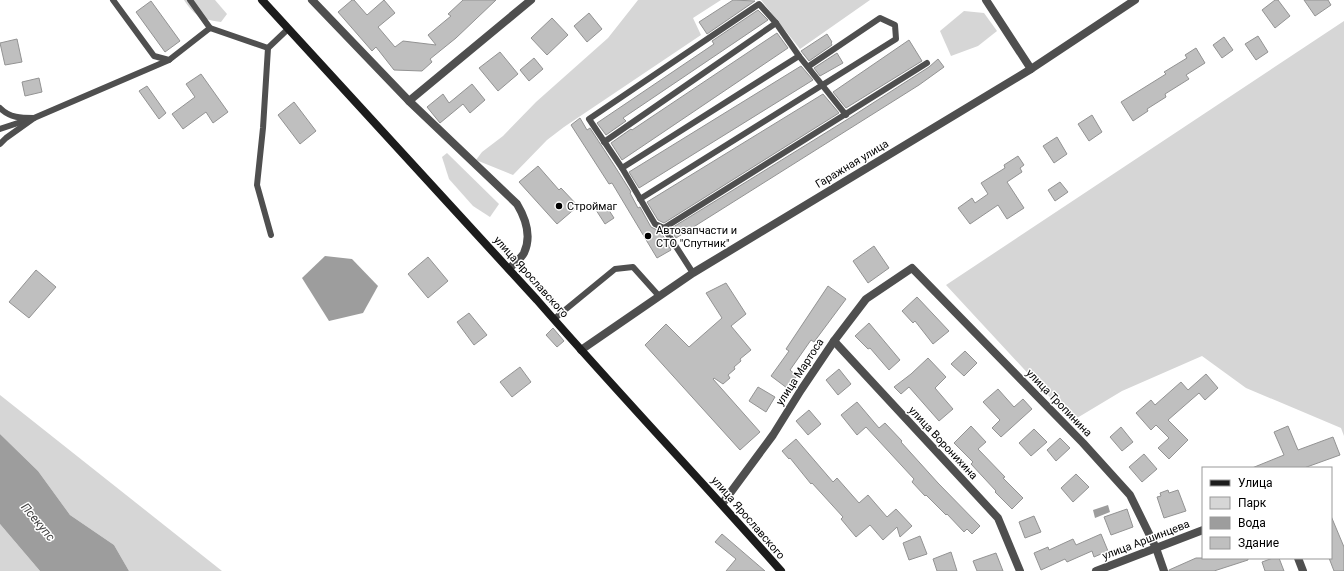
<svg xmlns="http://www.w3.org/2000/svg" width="1344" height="571" viewBox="0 0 1344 571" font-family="Roboto,sans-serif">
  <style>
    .green { fill: #d6d6d6 }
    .water { fill: #9d9d9d }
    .building { fill: #bfbfbf; stroke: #939393 }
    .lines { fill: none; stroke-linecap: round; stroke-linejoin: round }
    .lane { stroke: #4f4f4f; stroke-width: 6 }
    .street { stroke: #4f4f4f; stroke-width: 8 }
    .secondary { stroke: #1c1c1c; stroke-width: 8 }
    .poi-dot { fill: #000; stroke: #fff; stroke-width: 1.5 }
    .labels { text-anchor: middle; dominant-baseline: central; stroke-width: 3; stroke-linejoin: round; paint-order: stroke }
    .street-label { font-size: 11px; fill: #000; stroke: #fff }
    .poi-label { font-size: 11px; fill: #000; stroke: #fff; text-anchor: start }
    .water-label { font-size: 12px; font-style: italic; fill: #3e3e3e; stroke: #fff }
  </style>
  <rect width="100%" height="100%" fill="#fff"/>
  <g class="green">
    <path d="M 184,0 L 215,0 L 227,14 L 221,22 C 202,19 196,18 184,0 Z"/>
    <path d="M 638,0 L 721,0 L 693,18 L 701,35 L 564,127 L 547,140 L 513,175 L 476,160 L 482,152 L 503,136 L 536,102 L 608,38 Z"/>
    <path d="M 761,0 L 870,0 L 800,49 Z"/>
    <path d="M 964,11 L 984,13 L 997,31 L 978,46 L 951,56 L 940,31 Z"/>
    <path d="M 1344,21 L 1344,436 L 1341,428 L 1246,388 L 1202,356 L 1122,391 L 1072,421 L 946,285 Z"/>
    <path d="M 447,153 L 499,204 L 490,217 L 473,206 L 449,179 L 442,157 Z"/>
    <path d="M 0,395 L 222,571 L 129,571 L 114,545 L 70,515 L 38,471 L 0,434 Z"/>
    <path d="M 0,524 L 40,571 L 0,571 Z"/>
  </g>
  <g class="water">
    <path d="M 325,256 L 352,259 L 378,286 L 363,313 L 329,321 L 302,278 Z"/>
    <path d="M 0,434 L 38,471 L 70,515 L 114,545 L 129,571 L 40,571 L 0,524 Z"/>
    <path d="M 1108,505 L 1110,512 L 1095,518 L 1093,510 Z"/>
  </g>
  <g class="building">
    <path d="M 352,0 L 354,0 L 367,15 L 384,0 L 395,13 L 378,27 L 395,47 L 403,41 L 436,45 L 428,35 L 451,16 L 448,14 L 463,0 L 496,0 L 456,38 L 430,59 L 432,62 L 422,71 L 394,70 L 376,47 L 372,51 L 338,12 Z"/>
    <path d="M 733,0 L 755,1 L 707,34 L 699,22 Z"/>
    <path d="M 1275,0 L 1278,0 L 1290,16 L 1275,28 L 1262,10 Z"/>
    <path d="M 1304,0 L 1328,0 L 1331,5 L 1315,16 Z"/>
    <path d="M 151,1 L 180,41 L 165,52 L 136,12 Z"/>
    <path d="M 758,10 L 768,20 L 623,118 L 626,121 L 606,135 L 597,123 L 714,44 L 712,41 Z"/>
    <path d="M 589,13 L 602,29 L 587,42 L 574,26 Z"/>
    <path d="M 552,18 L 568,35 L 547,55 L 531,38 Z"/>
    <path d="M 777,33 L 788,48 L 622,160 L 611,143 L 631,129 L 632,130 Z"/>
    <path d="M 827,34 L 832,42 L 831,43 L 832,45 L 809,61 L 801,51 Z"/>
    <path d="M 1258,36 L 1268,52 L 1256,60 L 1245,44 Z"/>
    <path d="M 1224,37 L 1233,50 L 1222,58 L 1213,45 Z"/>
    <path d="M 17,39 L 22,62 L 5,65 L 0,43 Z"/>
    <path d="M 909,40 L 922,61 L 846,108 L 833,92 Z"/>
    <path d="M 1196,48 L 1205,63 L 1186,75 L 1189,79 L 1165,94 L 1166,97 L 1147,109 L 1148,111 L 1133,121 L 1121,102 L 1166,74 L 1164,72 L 1187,58 L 1185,55 Z"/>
    <path d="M 500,52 L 518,74 L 498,91 L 479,68 Z"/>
    <path d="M 837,53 L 843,63 L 820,76 L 814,68 Z"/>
    <path d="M 534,58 L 543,69 L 529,81 L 520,70 Z"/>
    <path d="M 938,59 L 944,67 L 919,85 L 676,238 L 670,229 L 848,119 L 929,67 Z"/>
    <path d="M 801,66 L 813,80 L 639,188 L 629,172 Z"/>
    <path d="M 201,74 L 228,112 L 213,123 L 206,112 L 183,129 L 172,114 L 195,97 L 186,84 Z"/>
    <path d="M 39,78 L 42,92 L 25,96 L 22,82 Z"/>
    <path d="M 472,84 L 485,100 L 470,113 L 463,104 L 440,123 L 427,107 L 443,94 L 449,103 Z"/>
    <path d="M 147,86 L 166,113 L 159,119 L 139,91 Z"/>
    <path d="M 823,94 L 839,113 L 664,223 L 658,220 L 647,202 Z"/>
    <path d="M 294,102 L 316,131 L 300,144 L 278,115 Z"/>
    <path d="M 1092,115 L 1102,132 L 1089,141 L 1078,124 Z"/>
    <path d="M 580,118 L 587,130 L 590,128 L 614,165 L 631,192 L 630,193 L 638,208 L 640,207 L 651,227 L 661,232 L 671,250 L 657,258 L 612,183 L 609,184 L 571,125 Z"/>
    <path d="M 1057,137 L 1067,154 L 1054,163 L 1043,146 Z"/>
    <path d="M 1018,156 L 1024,165 L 1020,168 L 1022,172 L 1007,182 L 1024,208 L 1007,219 L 998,205 L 970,224 L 958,208 L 972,198 L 975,203 L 988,194 L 981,183 L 1005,168 L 1004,165 Z"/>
    <path d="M 538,166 L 559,190 L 561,188 L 578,206 L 557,224 L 519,182 Z"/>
    <path d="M 1060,182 L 1068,192 L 1055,201 L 1048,190 Z"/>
    <path d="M 605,204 L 614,218 L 605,224 L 596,210 Z"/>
    <path d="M 874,246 L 889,268 L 868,283 L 853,261 Z"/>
    <path d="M 428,257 L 448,281 L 428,298 L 408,274 Z"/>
    <path d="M 36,270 L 56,287 L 29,318 L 9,302 Z"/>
    <path d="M 726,283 L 746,314 L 731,326 L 751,350 L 740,359 L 741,361 L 734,367 L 735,369 L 728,375 L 730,378 L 723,384 L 714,378 L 713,379 L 760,432 L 740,450 L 645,345 L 666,324 L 689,347 L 722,318 L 706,293 Z"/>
    <path d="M 828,286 L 846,299 L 814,342 L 811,340 L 790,370 L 797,376 L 787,388 L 771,376 L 789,351 L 786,349 Z"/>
    <path d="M 917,297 L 949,331 L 933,344 L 915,321 L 913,323 L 902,311 Z"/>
    <path d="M 469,313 L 487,335 L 474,345 L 457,322 Z"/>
    <path d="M 869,323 L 900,360 L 889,370 L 870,348 L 868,349 L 855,336 Z"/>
    <path d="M 553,328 L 564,341 L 557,347 L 546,335 Z"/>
    <path d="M 965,351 L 977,363 L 964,376 L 951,364 Z"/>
    <path d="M 928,358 L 946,377 L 935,388 L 953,409 L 939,421 L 909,387 L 901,394 L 894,387 L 911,374 Z"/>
    <path d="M 520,367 L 531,382 L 512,397 L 500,382 Z"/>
    <path d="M 839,369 L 851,384 L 838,395 L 826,380 Z"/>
    <path d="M 1206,374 L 1218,388 L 1205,400 L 1199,393 L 1168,420 L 1188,440 L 1169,459 L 1158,448 L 1169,438 L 1156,425 L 1151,430 L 1136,413 L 1151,400 L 1155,405 L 1181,382 L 1188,390 Z"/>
    <path d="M 758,387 L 775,397 L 766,412 L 749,401 Z"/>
    <path d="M 998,389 L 1014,407 L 1023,399 L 1032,409 L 1001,437 L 992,428 L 1000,420 L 983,402 Z"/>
    <path d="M 857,402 L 879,428 L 885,423 L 902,441 L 901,442 L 938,483 L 980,526 L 972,534 L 967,529 L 964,532 L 947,514 L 946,515 L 926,495 L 925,496 L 912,482 L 914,479 L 866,427 L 857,435 L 841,415 Z"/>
    <path d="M 809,410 L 821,424 L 808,435 L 796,421 Z"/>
    <path d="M 971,426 L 986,442 L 978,449 L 1005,477 L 1003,478 L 1023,498 L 1012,509 L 995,492 L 996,491 L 971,464 L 973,462 L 954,443 Z"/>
    <path d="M 1288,426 L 1298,450 L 1333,437 L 1340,455 L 1304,468 L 1252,468 L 1284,455 L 1274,432 Z"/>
    <path d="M 1121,427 L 1133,442 L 1122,451 L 1110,437 Z"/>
    <path d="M 1034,429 L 1047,442 L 1031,456 L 1019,443 Z"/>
    <path d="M 1060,438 L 1070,448 L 1056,461 L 1047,450 Z"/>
    <path d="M 796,439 L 833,482 L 837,478 L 859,503 L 868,495 L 887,517 L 896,509 L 912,526 L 900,537 L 897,527 L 883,540 L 870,525 L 856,537 L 841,519 L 843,517 L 812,483 L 811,484 L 790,458 L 789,459 L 782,451 Z"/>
    <path d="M 1144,454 L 1157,469 L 1142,482 L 1129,467 Z"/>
    <path d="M 1076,474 L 1089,487 L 1073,502 L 1061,488 Z"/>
    <path d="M 1168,490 L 1169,493 L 1178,490 L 1186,511 L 1164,518 L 1157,497 L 1161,496 L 1160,493 Z"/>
    <path d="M 1127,509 L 1133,527 L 1111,535 L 1104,517 Z"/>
    <path d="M 1034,516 L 1041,532 L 1025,538 L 1019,522 Z"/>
    <path d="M 1331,516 L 1344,547 L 1344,571 L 1334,571 L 1329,558 L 1331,558 Z"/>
    <path d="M 722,534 L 765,571 L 726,571 L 736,559 L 715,542 Z"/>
    <path d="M 1101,534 L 1108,551 L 1094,557 L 1092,551 L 1067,562 L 1065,559 L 1041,570 L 1034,553 L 1048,547 L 1049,550 L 1073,539 L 1076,545 Z"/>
    <path d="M 920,536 L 927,554 L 909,560 L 903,543 Z"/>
    <path d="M 951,552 L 957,571 L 937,571 L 933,559 Z"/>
    <path d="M 996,553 L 1003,571 L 977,571 L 973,561 Z"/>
    <path d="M 1196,558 L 1248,558 L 1248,560 L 1214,571 L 1169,571 L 1169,570 Z"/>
    <path d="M 1273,558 L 1279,558 L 1284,571 L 1265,571 L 1262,562 Z"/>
  </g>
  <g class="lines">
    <g class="lane">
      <path d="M 113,0 L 154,56 L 169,60 L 210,28 L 268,48"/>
      <path d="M 190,0 L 210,28"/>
      <path d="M 0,108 C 10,118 21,118 34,118"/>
      <path d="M 0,129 L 27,120"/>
      <path d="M 604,142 L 776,23"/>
      <path d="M 0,144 L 6,138 L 34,118 L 169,60"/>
      <path d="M 622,168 L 799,56"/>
      <path d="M 640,199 L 896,39 L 895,25 L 880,18 L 809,66"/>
      <path d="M 664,228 L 927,63"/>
      <path d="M 271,235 L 257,185 L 263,128 L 268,48 L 288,29"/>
      <path d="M 693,273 L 664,228 L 655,224 L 622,168 L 589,119 L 759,4 L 776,23 L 799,56 L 846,115"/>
      <path d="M 554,319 L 615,269 L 633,267 L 659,296"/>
    </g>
    <g class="street">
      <path d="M 312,0 L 409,101 L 517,204 C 526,219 532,236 524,253 C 521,259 513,264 509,269"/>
      <path d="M 986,0 L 1031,69"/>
      <path d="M 409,101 L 531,0"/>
      <path d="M 834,341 L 998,518 L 1020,571"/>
      <path d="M 581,350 L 693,273 L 1031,69 L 1135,0"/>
      <path d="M 722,504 L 773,435 L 801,390 L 834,341 L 866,299 L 912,268 L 1083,443 L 1130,495 L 1156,548 L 1164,571"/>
      <path d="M 1298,558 L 1303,571"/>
      <path d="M 1096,571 L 1203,530"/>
    </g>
    <path class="secondary" d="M 262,0 L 537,300 C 617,392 701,480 781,571"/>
  </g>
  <g class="poi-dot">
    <circle cx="559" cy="206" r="4"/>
    <circle cx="648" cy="236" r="4"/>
  </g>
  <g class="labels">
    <g class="street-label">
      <text transform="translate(852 164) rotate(-31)">Гаражная улица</text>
      <text transform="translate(531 277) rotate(48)">улица Ярославского</text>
      <text transform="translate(800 372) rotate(-57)">улица Мартоса</text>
      <text transform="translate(1059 403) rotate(46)">улица Тропинина</text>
      <text transform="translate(943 443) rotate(47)">улица Воронихина</text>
      <text transform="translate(748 518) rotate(49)">улица Ярославского</text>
      <text transform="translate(1146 540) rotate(-21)">улица Аршинцева</text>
    </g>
    <g class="poi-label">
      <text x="567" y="206">Строймаг</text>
      <text x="656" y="230">Автозапчасти и<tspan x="656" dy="13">СТО "Спутник"</tspan></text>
    </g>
    <g class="water-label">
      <text transform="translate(38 522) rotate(50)">Псекупс</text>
    </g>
  </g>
  <rect x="1202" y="467" width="130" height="92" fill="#ffffff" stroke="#999999"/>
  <rect x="1210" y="480" width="20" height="6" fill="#1c1c1c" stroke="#999999"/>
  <text x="1238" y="487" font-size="12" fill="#000000">Улица</text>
  <rect x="1210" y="497" width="20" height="12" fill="#d6d6d6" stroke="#999999"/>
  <text x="1238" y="507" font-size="12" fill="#000000">Парк</text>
  <rect x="1210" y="517" width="20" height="12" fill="#9d9d9d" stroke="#999999"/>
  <text x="1238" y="527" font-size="12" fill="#000000">Вода</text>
  <rect x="1210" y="537" width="20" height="12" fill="#bfbfbf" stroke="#999999"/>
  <text x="1238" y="547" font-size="12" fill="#000000">Здание</text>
</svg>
